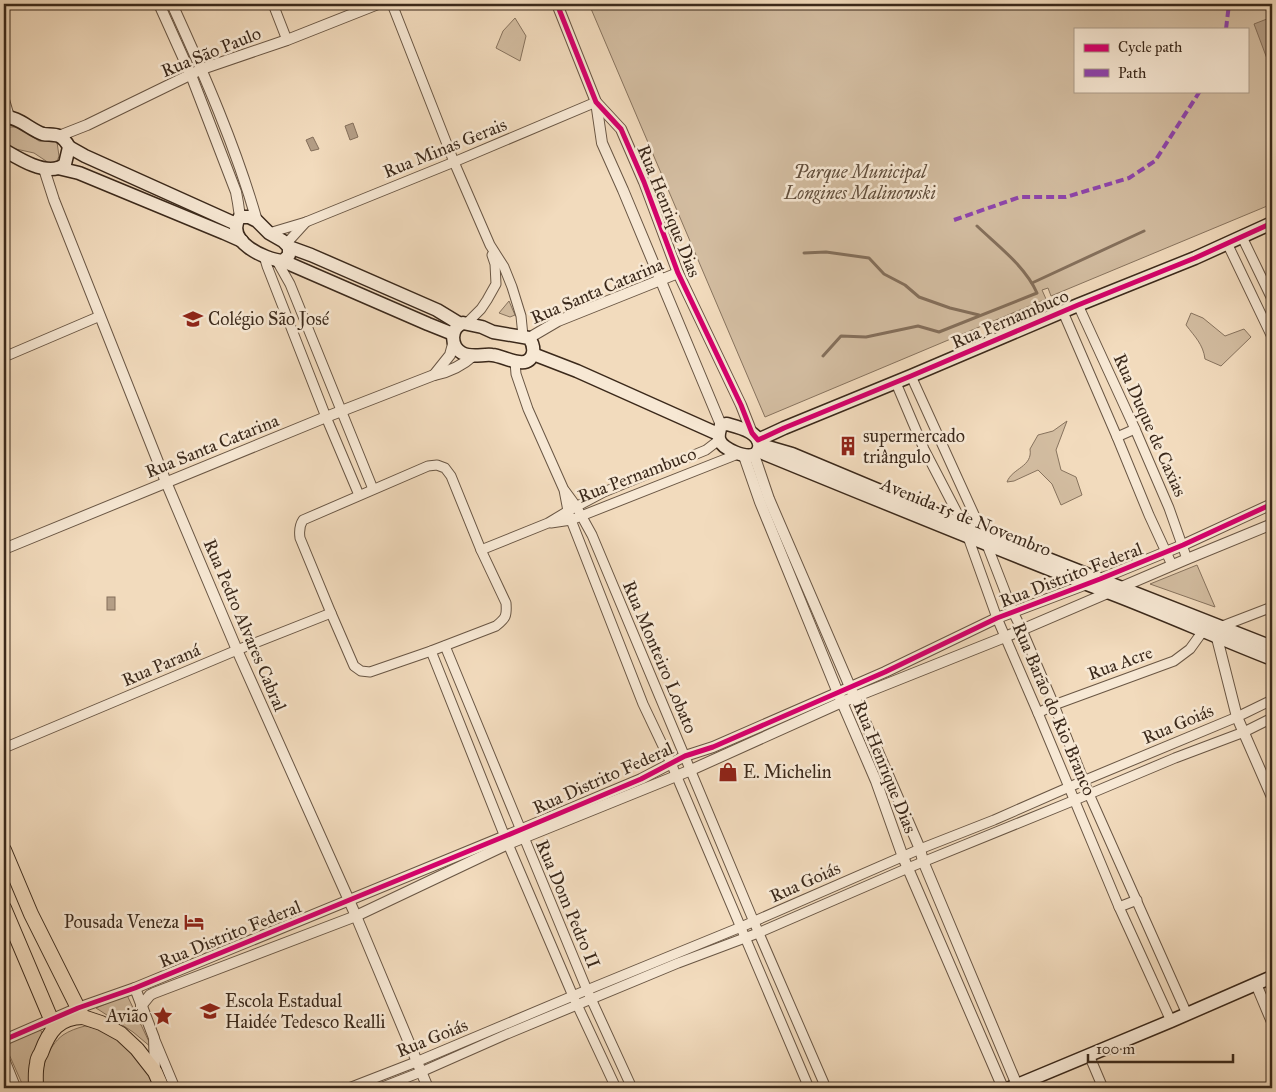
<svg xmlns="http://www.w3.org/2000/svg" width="1276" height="1092" viewBox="0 0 1276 1092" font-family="'IM FELL Great Primer',serif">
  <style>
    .green { fill: #d3bda1; stroke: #87735e; fill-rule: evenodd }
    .water { fill: #b49e86; stroke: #846f5b }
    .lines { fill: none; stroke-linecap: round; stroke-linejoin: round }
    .stream { stroke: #846f5b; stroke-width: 3 }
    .minor-casing { stroke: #695644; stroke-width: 11 }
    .tertiary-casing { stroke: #695644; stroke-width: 12 }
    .secondary-casing { stroke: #3b291b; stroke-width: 15 }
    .primary-casing { stroke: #3b291b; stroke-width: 16 }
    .minor { stroke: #f7e8d4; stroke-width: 9 }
    .tertiary { stroke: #f7e8d4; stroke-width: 10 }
    .secondary { stroke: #f7e8d4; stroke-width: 12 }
    .primary { stroke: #f2dbbd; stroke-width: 14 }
    .quiet { stroke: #8e44ad; stroke-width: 4; stroke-dasharray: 8 4; stroke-linecap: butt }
    .cycleway-casing { stroke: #f7e8d4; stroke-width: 8 }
    .cycleway { stroke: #d6006c; stroke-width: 5 }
    .labels { text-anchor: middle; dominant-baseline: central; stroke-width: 5; stroke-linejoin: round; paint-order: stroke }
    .street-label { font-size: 18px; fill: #3b291b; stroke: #f7e8d4 }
    .park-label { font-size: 18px; font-style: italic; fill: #614e3c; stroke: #f7e8d4 }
    .poi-label { font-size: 18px; fill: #3b291b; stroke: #f7e8d4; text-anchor: start }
  </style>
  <rect width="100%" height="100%" fill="#f2dbbd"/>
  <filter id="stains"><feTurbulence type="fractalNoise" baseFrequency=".004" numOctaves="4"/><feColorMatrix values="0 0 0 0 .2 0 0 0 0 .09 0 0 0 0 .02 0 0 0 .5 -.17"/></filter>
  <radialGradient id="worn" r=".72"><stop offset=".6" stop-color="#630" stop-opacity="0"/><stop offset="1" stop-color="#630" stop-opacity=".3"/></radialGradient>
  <g class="green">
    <path d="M 589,4 L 1272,4 L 1272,204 L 1051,296 L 1048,288 L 1042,290 L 1046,299 L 765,417 ZM 1075,29 L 1247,29 L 1247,91 L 1075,91 Z"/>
    <path d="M 515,18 L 526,36 L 520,61 L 496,48 L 503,31 Z"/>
    <path d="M 7,127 L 18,127 L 39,141 L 57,142 L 59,156 L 55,167 L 34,153 L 7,147 Z"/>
    <path d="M 509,301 L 515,315 L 510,317 L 499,313 Z"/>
    <path d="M 1191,313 L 1203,318 L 1225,336 L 1244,329 L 1251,337 L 1221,366 L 1205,359 C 1203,344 1195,337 1186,325 Z"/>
    <path d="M 1067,421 L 1056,450 L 1061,470 L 1076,477 L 1082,495 L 1061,505 L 1052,484 L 1038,470 L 1014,481 L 1007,482 C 1012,468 1033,467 1030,449 L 1038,435 L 1053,431 Z"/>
    <path d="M 1197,565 L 1215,607 L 1150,584 Z"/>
    <path d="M 127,995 L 152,1048 L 133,1032 L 96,1008 Z"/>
    <path d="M 85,1026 L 97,1028 L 116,1036 L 143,1063 L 156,1088 L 43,1088 C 39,1070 48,1046 63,1035 C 69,1031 77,1028 85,1026 Z"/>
    <path d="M 39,1028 L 43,1034 L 31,1088 L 24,1088 L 4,1043 Z"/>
  </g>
  <g class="water">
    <path d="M 1272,17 L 1272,72 L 1254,24 Z"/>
    <path d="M 353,123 L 358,137 L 350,140 L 345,126 Z"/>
    <path d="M 313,137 L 319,149 L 311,151 L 306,140 Z"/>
    <rect x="107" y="597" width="8" height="13"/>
  </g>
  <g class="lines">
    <g class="stream">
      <path d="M 804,253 L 826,252 L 869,258 L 884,274 L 905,285 L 919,297 L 950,308 L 979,315"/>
      <path d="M 1032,283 L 1144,231"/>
      <path d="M 823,356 L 841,336 L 866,337 L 918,326 L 939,332 L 1037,293 C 1025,266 998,246 977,226"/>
    </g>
    <defs>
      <g id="minor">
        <path d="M 273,4 L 287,40"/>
        <path d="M 392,4 L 454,162 L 490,245 L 504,267 L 512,287 L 521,316 L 523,336"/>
        <path d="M 269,233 L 306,222 L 454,162 L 596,102"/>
        <path d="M 1242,237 L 1272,299"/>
        <path d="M 1227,243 L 1272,337"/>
        <path d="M 286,244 L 306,222"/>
        <path d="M 264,256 L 267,266 L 326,417 L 359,495"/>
        <path d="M 277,261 L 290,284 L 373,489"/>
        <path d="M 1078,305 L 1135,429 L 1169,508 L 1187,559"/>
        <path d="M 1063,312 L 1117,437 L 1149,515 L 1172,565"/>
        <path d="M 467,323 L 481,309 L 487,300 L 496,284 L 495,264 L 492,255"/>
        <path d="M 4,357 L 100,316"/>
        <path d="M 515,362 L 516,374 L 528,409 L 564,490 L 568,511 L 571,520 L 643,704 L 671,763 L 809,1088"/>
        <path d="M 911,376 L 982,532 L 1013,612 L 1022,630 L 1054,705 L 1089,794 L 1187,1014"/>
        <path d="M 896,383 L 924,449 L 964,526 L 997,618 L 1038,713 L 1119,907 L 1171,1021"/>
        <path d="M 1117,437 L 1135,429"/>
        <path d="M 437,465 L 445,468 L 451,476 L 481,550 L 506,603 C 507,616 506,618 496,626 L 431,651 L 370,672 L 361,671 L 354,666 L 331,613 L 300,538 C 299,531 299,526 303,520 L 428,466 Z"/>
        <path d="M 565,491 L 576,506 L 592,535 L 754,922 L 826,1088"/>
        <path d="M 551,523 L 571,520 L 738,454"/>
        <path d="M 481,550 L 548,523 L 568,511 L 604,492 L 706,450 L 719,440"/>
        <path d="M 1220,627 L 1272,607"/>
        <path d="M 445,646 L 587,990 L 632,1088"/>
        <path d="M 431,651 L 505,837 L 573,996 L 616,1088"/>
        <path d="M 1038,713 L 1054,705 L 1174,661 L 1190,649 L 1203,631"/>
        <path d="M 4,748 L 237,650 L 331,613"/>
        <path d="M 1119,907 L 1137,900"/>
        <path d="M 155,1040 L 175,1088"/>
        <path d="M 1089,1055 L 1103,1088"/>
        <path d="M 4,1058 L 16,1088"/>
        <path d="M 349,1088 L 416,1062 L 587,990 L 741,927 L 920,849 L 994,820 L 1083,781 L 1237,717 L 1272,700"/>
        <path d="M 380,1088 L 421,1072 L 507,1034 L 678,963 L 758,933 L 908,868 L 1075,800 L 1175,758 L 1244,732 L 1272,718"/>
      </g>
      <g id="tertiary">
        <path d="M 159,4 L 191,75 L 236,192 L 238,203 L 240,217"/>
        <path d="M 172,4 C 204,74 236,147 257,221"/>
        <path d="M 557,4 L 596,102 L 602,143 L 623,190 L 721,425"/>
        <path d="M 4,100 L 9,117"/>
        <path d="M 596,102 L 621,129 L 644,182 L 678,273 L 741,405 L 752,433"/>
        <path d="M 59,136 L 87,125 L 202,69 L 287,40 L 378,4"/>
        <path d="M 44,169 L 54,200 L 166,482 L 237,650 L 356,916 L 428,1088"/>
        <path d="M 529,338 L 558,321 L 678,273"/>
        <path d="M 434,375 L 450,355 L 453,344"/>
        <path d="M 754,455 L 769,499 L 920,849 L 923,861 L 1017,1085"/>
        <path d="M 744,456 L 760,502 L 838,693 L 876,781 L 903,857 L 1003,1088"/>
        <path d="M 4,549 L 326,417 L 434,375 C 450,372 462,366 474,355"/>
        <path d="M 1219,633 L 1217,638 L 1237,717 L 1272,797"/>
        <path d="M 1256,984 L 1272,1022"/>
        <path d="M 135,988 L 154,1038 L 155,1072"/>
        <path d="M 141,1006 L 150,995 L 154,993 L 356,916 L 508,844 L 691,770 L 842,702 L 1005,637 L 1187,559 L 1272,524"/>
        <path d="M 4,1040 L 78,1008 L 135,988 L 520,830 L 641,779 L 685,756 L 713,747 L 885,672 L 997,618 L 1100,579 L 1183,545 L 1272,504"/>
      </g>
      <g id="secondary">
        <path d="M 4,118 C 17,115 30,130 43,134 C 48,135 54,134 59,136 C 63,138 67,143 69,147 L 65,164 C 64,165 59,168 58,168 C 41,173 18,158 4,150"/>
        <path d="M 69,147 L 85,156 L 236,224"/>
        <path d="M 58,168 L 79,173 L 224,233 L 242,241"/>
        <path d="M 240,217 L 249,217 L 257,221 L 269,233 L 283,241 L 289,247 L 289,255 L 283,261 C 265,260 223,240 240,217 Z"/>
        <path d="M 289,247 L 311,255 L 437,310 L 460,324"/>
        <path d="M 283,261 L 428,324 L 453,334"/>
        <path d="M 463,323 L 482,327 L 493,332 L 529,338 C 532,342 534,347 533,353 C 528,372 505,356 492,355 C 483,354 471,358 462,353 C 450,346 450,328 463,323 Z"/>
        <path d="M 533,354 L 577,371 L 718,434"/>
        <path d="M 727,424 C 738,427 762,432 759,448 C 758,451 757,453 755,454 C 746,459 723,449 720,441 C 717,436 720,430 721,425 Z"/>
        <path d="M 758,440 L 784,428 L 911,376 L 1078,305 L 1195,258 L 1272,223"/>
        <path d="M 761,445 L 792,454 L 964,526 L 1272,647"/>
        <path d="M 758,451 C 875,499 992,547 1110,593 C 1165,614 1218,638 1272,659"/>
        <path d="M 1010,1088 L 1171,1021 L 1272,977"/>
      </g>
      <g id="primary">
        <path d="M 4,850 L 31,914 L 78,1008 L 83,1017 L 101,1023 L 121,1034 L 137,1049 L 155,1072 L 162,1088"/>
        <path d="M 4,908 L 51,1019 L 53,1029"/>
        <path d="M 36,1088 C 36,1081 35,1072 37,1064 C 37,1060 39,1056 41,1053 C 49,1031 59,1017 83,1017"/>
      </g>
    </defs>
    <use href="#minor" class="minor-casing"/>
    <use href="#tertiary" class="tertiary-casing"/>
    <use href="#secondary" class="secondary-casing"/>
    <use href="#primary" class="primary-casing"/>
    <use href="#minor" class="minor"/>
    <use href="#tertiary" class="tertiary"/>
    <use href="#secondary" class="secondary"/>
    <use href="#primary" class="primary"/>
    <g class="quiet">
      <path d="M 1226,29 L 1229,4"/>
      <path d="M 954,220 L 1020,197 L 1066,197 L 1129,178 L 1155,161 L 1200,91"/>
    </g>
    <defs>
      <g id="cycleway">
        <path d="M 557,4 L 596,102 L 621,129 L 644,182 L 678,273 L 741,405 L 752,433 L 758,440 L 784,428 L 911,376 L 1078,305 L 1195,258 L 1272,223"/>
        <path d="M 4,1040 L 78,1008 L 135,988 L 520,830 L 641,779 L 685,756 L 713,747 L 885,672 L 997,618 L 1100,579 L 1183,545 L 1272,504"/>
      </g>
    </defs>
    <use href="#cycleway" class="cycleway-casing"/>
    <use href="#cycleway" class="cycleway"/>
  </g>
  <defs>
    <symbol id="school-bare" viewBox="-9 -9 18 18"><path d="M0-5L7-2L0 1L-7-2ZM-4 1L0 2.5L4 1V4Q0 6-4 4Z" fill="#8f2418" stroke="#f7e8d4" stroke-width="2.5" paint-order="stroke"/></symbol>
    <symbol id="building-bare" viewBox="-9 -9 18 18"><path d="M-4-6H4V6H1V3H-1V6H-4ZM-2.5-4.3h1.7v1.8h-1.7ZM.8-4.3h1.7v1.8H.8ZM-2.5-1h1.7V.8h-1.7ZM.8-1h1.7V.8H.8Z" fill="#8f2418" stroke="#f7e8d4" stroke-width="2.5" paint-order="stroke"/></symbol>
    <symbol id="shop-bare" viewBox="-9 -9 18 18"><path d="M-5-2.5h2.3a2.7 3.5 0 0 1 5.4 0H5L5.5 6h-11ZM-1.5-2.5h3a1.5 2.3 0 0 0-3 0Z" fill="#8f2418" stroke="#f7e8d4" stroke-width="2.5" paint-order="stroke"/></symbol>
    <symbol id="hotel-bare" viewBox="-9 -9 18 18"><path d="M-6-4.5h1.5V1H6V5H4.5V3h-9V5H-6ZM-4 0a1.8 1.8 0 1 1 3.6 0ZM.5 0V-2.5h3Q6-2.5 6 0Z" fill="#8f2418" stroke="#f7e8d4" stroke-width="2.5" paint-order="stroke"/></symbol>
    <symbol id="university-bare" viewBox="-9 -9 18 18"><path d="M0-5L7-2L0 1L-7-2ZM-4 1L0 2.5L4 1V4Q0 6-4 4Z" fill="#8f2418" stroke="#f7e8d4" stroke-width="2.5" paint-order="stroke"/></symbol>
    <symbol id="sight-bare" viewBox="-9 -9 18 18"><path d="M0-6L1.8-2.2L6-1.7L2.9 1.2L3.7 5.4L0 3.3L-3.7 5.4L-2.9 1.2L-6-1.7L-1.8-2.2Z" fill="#8f2418" stroke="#f7e8d4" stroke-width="2.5" paint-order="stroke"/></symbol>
  </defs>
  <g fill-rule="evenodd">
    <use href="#school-bare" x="179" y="305" width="28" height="28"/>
    <use href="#building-bare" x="834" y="432" width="28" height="28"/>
    <use href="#shop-bare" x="714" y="758" width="28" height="28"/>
    <use href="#hotel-bare" x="180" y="908" width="28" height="28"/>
    <use href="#university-bare" x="196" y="997" width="28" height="28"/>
    <use href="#sight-bare" x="149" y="1002" width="28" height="28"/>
  </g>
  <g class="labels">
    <g class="street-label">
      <text transform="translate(211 52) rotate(-22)">Rua São Paulo</text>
      <text transform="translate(445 148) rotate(-22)">Rua Minas Gerais</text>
      <text transform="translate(669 211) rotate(68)">Rua Henrique Dias</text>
      <text transform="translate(597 291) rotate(-23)">Rua Santa Catarina</text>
      <text transform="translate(1010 319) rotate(-23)">Rua Pernambuco</text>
      <text transform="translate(1150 425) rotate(66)">Rua Duque de Caxias</text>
      <text transform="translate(212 446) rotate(-22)">Rua Santa Catarina</text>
      <text transform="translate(637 475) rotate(-21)">Rua Pernambuco</text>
      <text transform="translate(966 517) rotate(22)">Avenida 15 de Novembro</text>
      <text transform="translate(1071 575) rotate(-21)">Rua Distrito Federal</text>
      <text transform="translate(245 625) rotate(67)">Rua Pedro Alvares Cabral</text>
      <text transform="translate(660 657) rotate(67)">Rua Monteiro Lobato</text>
      <text transform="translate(1120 663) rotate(-20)">Rua Acre</text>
      <text transform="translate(161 665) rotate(-23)">Rua Paraná</text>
      <text transform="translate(1054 709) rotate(67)">Rua Barão do Rio Branco</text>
      <text transform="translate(1178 724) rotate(-23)">Rua Goiás</text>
      <text transform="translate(885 767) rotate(68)">Rua Henrique Dias</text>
      <text transform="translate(603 778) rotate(-24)">Rua Distrito Federal</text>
      <text transform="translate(805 882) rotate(-24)">Rua Goiás</text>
      <text transform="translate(568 904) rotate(67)">Rua Dom Pedro II</text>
      <text transform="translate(230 934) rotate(-22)">Rua Distrito Federal</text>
      <text transform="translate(432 1038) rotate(-22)">Rua Goiás</text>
    </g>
    <g class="park-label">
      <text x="860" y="172">Parque Municipal<tspan x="860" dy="21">Longines Malinowski</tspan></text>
    </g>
    <g class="poi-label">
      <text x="208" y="319">Colégio São José</text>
      <text x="863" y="436">supermercado<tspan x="863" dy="21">triângulo</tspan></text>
      <text x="743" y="772">E. Michelin</text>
      <text x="179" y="922" text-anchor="end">Pousada Veneza</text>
      <text x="225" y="1001">Escola Estadual<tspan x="225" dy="21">Haidée Tedesco Realli</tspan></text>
      <text x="148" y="1016" text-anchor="end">Avião</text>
    </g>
  </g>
  <rect width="1276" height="1092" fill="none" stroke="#f2dbbd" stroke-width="20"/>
  <rect x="5" y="5" width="1266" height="1082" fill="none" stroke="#3b291b" stroke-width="2.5"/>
  <rect x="10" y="10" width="1256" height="1072" fill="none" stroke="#3b291b"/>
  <rect x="1074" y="28" width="175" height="65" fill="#f7e8d4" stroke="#ac9c8a"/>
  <rect x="1084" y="44" width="25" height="8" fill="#d6006c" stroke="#ac9c8a"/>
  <text x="1118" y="52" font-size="15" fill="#3b291b">Cycle path</text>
  <rect x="1084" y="69" width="25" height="8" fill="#8e44ad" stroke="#ac9c8a"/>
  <text x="1118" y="78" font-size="15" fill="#3b291b">Path</text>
  <path d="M1088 1054v8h145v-8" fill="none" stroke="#3b291b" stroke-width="2.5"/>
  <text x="1096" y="1054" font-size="15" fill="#3b291b" stroke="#f7e8d4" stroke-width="4" paint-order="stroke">100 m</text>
  <rect width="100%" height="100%" filter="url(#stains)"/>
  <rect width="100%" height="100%" fill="url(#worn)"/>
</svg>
